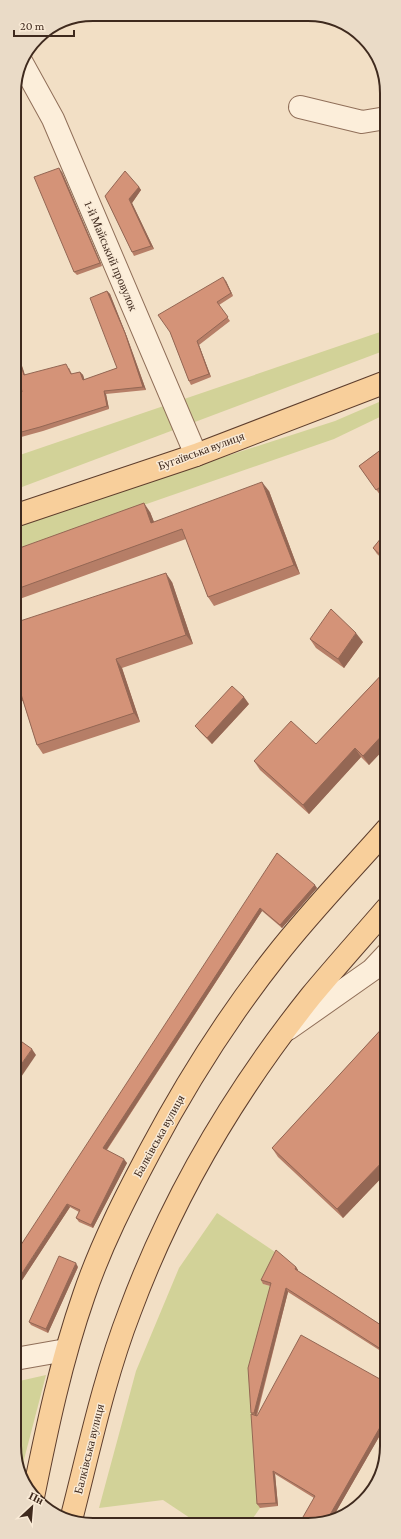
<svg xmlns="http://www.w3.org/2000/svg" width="401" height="1539" viewBox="0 0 401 1539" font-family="'Crimson Pro',serif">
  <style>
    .green { fill: #d2d298 }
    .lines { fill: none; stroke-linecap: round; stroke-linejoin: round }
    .minor-casing { stroke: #906f59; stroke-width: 24 }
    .major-casing { stroke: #5e3e2d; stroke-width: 24 }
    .minor { stroke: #fceeda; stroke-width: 22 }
    .major { stroke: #f8cf9b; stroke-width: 22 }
    .wall { fill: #b67e67 }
    .shaded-wall { fill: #946754 }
    .building { fill: #d49378; stroke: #946754 }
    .labels { text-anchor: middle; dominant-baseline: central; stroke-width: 3; stroke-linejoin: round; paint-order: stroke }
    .street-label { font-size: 12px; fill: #3f2a1e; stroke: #f9ead6 }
    .rim { fill: none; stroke: #3f2a1e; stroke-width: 2 }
  </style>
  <rect width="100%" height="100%" fill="#f2dfc5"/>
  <g class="green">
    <path d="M 386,330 L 386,350 L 14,490 L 14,457 Z"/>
    <path d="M 386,399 L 386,414 L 334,439 L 14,550 L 14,525 L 335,421 Z"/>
    <path d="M 217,1213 L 278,1254 L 263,1284 L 273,1287 L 250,1372 L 260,1508 L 249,1524 L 199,1524 L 163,1500 L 99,1508 L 136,1371 L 179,1268 Z"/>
    <path d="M 46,1375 L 21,1471 L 15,1457 L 15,1382 Z"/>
  </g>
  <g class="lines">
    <defs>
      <g id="minor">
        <path d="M 21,61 L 53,119 L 196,455"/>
        <path d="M 300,107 L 362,122 L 386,118"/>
        <path d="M 288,1029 L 372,970 L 387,954"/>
        <path d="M 15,1359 L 66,1350"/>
      </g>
      <g id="major">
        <path d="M 14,516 L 196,455 L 386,382"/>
        <path d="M 33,1497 C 47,1428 61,1361 84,1295 C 101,1245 125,1198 150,1151 C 186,1083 227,1018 275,957 C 310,912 350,871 387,829"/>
        <path d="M 71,1520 C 89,1450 104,1378 130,1311 C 172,1198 236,1090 311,996 C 336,966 362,937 387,908"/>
      </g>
    </defs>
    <use href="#minor" class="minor-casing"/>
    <use href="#major" class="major-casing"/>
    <use href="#minor" class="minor"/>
    <use href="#major" class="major"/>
  </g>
  <g class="wall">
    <path d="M 62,172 L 102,266 L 77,275 L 74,272 Z"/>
    <path d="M 139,187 L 141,190 L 132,203 L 154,249 L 134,256 L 132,252 L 105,196 Z"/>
    <path d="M 226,281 L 233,296 L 219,305 L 230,321 L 199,345 L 211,377 L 191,385 L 189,381 L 170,332 Z"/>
    <path d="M 107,291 L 110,294 L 127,337 L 146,390 L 106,394 L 109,409 L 43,431 L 14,439 L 14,394 L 22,392 L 21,385 L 14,386 L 14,341 L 25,375 L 69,368 L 72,374 L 80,372 L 83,375 L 84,380 L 117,368 Z"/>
    <path d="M 386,446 L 386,497 L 383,499 L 359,466 Z"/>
    <path d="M 269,491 L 300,574 L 214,606 L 208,597 L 186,539 L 14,601 L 14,550 L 150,512 L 154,522 Z"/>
    <path d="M 386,532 L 386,562 L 377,554 L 373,548 Z"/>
    <path d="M 172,582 L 193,644 L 122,668 L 140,722 L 43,754 L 37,745 L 23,701 L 14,703 L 14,623 Z"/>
    <path d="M 310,639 L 363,642 L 344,668 L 316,648 Z"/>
    <path d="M 387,669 L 387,746 L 369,765 L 361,757 L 309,814 L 260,770 L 254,761 L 316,744 Z"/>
    <path d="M 249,704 L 212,744 L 200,732 L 195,726 Z"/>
    <path d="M 277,853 L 317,888 L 282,928 L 262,911 L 107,1150 L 127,1163 L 93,1228 L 79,1222 L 76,1218 L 79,1212 L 70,1207 L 15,1291 Z"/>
    <path d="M 387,1023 L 387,1172 L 343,1218 L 278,1157 L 272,1148 Z"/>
    <path d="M 78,1267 L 48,1333 L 31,1325 L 29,1322 Z"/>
    <path d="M 296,1267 L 298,1270 L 298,1271 L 387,1329 L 387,1355 L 288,1292 L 257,1416 L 387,1423 L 333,1517 L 319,1524 L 314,1498 L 275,1474 L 278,1506 L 260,1508 L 257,1504 L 252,1414 L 251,1413 L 270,1286 L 263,1284 L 261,1280 Z"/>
  </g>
  <g class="shaded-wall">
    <path d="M 59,168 L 62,172 L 102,266 L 100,263 Z"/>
    <path d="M 139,187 L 141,190 L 132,203 L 154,249 L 151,246 L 129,199 Z"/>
    <path d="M 223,277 L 226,281 L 233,296 L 231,293 Z"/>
    <path d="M 107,291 L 110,294 L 127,337 L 146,390 L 143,387 Z"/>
    <path d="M 14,341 L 26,379 L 24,375 L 14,345 Z"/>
    <path d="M 197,341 L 199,345 L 211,377 L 209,374 Z"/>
    <path d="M 80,372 L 83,375 L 86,384 L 83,380 Z"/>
    <path d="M 104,391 L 106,394 L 109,409 L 107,406 Z"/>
    <path d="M 262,482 L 269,491 L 300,574 L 294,565 Z"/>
    <path d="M 144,503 L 150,512 L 158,532 L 151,523 Z"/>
    <path d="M 166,573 L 172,582 L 193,644 L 186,635 Z"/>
    <path d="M 356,633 L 363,642 L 344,668 L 338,659 Z"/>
    <path d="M 116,659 L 122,668 L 140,722 L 134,713 Z"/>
    <path d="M 244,697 L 249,704 L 212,744 L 207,738 Z"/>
    <path d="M 387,730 L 387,746 L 369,765 L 363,756 Z"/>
    <path d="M 355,748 L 361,757 L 309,814 L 303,805 Z"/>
    <path d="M 315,885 L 317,888 L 282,928 L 280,925 Z"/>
    <path d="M 260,908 L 262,911 L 105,1152 L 103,1148 Z"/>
    <path d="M 32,1049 L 36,1055 L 15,1086 L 15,1073 Z"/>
    <path d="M 387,1157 L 387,1172 L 343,1218 L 337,1209 Z"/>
    <path d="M 124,1159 L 127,1163 L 93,1228 L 91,1225 Z"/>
    <path d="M 67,1204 L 70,1207 L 15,1291 L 15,1284 Z"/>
    <path d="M 76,1263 L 78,1267 L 48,1333 L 46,1329 Z"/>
    <path d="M 296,1267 L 298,1270 L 297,1273 L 295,1269 Z"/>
    <path d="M 286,1288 L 288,1292 L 256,1416 L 254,1413 Z"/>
    <path d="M 387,1415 L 387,1423 L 333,1517 L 327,1520 Z"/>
    <path d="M 273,1471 L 275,1474 L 278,1506 L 276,1503 Z"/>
  </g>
  <g class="building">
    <path d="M 59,168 L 100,263 L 74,272 L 34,177 Z"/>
    <path d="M 125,171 L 139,187 L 129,199 L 151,246 L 132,252 L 105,196 Z"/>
    <path d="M 223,277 L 231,293 L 217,302 L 228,317 L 197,341 L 209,374 L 189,381 L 170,332 L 158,315 Z"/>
    <path d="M 107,291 L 125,333 L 143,387 L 104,391 L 107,406 L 40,427 L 14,434 L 14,394 L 22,392 L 20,381 L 14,382 L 14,345 L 24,375 L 66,364 L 71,374 L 80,372 L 83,380 L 117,368 L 90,298 Z"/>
    <path d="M 386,446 L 386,483 L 376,490 L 359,466 Z"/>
    <path d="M 262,482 L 294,565 L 208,597 L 182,529 L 14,590 L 14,550 L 144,503 L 151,523 Z"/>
    <path d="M 386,532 L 386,560 L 373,548 Z"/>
    <path d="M 166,573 L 186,635 L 116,659 L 134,713 L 37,745 L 20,691 L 14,692 L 14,623 Z"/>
    <path d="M 331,609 L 356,633 L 338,659 L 310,639 Z"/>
    <path d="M 387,669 L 387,730 L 363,756 L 355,748 L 303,805 L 254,761 L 291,721 L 316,744 Z"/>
    <path d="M 232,686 L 244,697 L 207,738 L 195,726 Z"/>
    <path d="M 277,853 L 315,885 L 280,925 L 260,908 L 103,1148 L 124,1159 L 91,1225 L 76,1218 L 80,1210 L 67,1204 L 15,1284 L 15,1254 Z"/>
    <path d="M 387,1023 L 387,1157 L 337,1209 L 272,1148 Z"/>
    <path d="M 15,1037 L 32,1049 L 15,1073 Z"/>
    <path d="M 276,1250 L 296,1267 L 295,1269 L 387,1329 L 387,1353 L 286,1288 L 254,1413 L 251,1413 L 248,1368 L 271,1283 L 261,1280 Z"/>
    <path d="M 59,1256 L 76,1263 L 46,1329 L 29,1322 Z"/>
    <path d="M 301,1335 L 387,1383 L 387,1415 L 327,1520 L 319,1524 L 299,1524 L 315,1496 L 273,1471 L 276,1503 L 257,1504 L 251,1414 L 257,1416 Z"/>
    <path d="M 139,1521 L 145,1524 L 138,1524 Z"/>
  </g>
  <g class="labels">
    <g class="street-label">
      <text transform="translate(111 256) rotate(67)">1-й Майський провулок</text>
      <text transform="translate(201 451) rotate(-20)">Бугаївська вулиця</text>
      <text transform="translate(159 1136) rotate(-61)">Балківська вулиця</text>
      <text transform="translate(89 1449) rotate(-76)">Балківська вулиця</text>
    </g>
  </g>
  <path d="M0 0H401V1539H0ZM93 21H308A72 72 0 0 1 380 93V1446A72 72 0 0 1 308 1518H93A72 72 0 0 1 21 1446V93A72 72 0 0 1 93 21Z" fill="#eadbc7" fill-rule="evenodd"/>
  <path class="rim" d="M93 21H308A72 72 0 0 1 380 93V1446A72 72 0 0 1 308 1518H93A72 72 0 0 1 21 1446V93A72 72 0 0 1 93 21Z"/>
  <g transform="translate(32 1507) rotate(26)" stroke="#f9ead6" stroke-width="3" paint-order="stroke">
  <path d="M0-3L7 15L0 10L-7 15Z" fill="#3f2a1e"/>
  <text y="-6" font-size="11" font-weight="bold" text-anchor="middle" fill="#3f2a1e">Пн</text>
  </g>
  <path d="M14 30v6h60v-6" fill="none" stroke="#3f2a1e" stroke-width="2"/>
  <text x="20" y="30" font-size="12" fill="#3f2a1e" stroke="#f9ead6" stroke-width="3" paint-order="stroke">20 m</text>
</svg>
